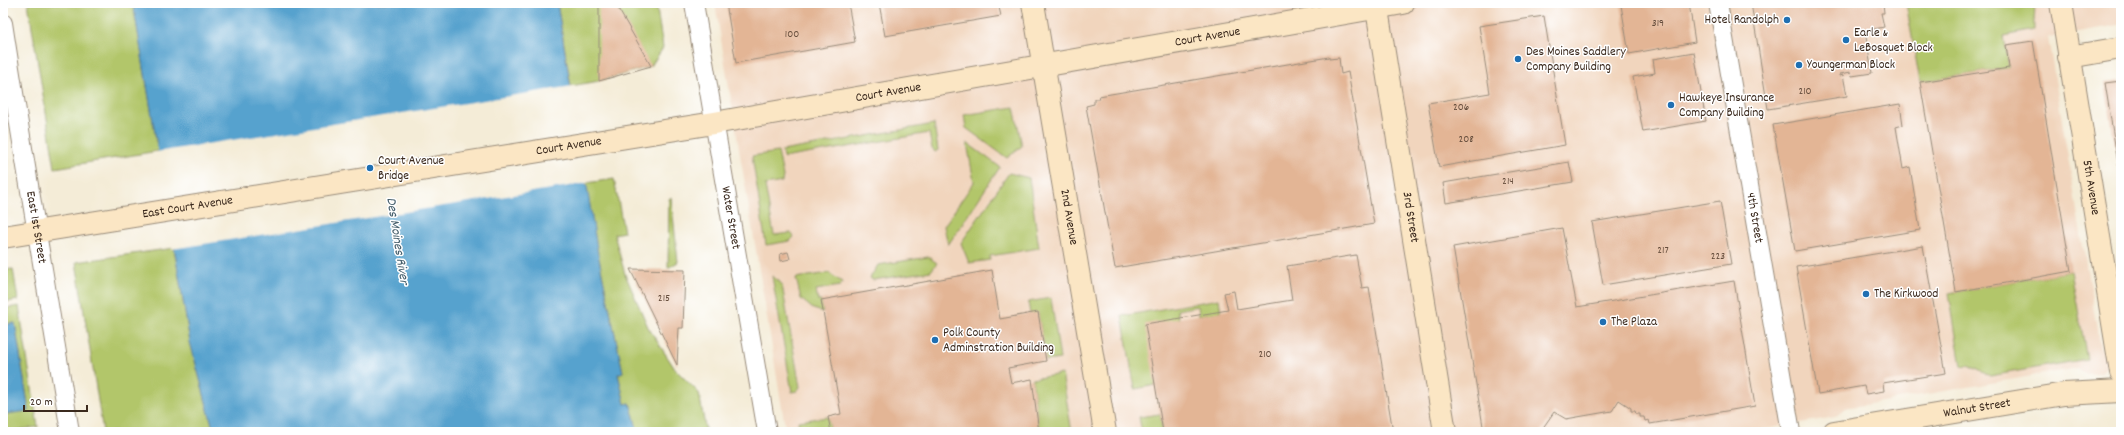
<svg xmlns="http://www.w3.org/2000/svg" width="2124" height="435" viewBox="0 0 2124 435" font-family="Dekko,sans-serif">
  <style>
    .built { fill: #f1d5bd }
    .green { fill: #b2c66a; stroke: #767844 }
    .water { fill: #56a2ce; stroke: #486676 }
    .pier { fill: #f4ecd7 }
    .building { fill: #e3b595 }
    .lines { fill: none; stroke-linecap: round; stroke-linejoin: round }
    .street-casing { stroke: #988b7a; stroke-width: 20 }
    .secondary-casing { stroke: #988b7a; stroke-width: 24 }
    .street { stroke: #fff; stroke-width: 18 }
    .secondary { stroke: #fbe6c4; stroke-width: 22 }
    .poi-dot { fill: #1f6fb2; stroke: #fff; stroke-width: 1.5 }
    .labels { text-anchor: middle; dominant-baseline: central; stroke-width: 3; stroke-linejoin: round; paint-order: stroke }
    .number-label { font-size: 11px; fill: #654d3c }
    .poi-label { font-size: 13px; fill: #3b2a1e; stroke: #fff; text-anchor: start }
    .street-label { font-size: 13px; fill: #3b2a1e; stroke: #fff }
    .water-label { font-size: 14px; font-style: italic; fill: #47606d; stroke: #fff }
  </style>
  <rect width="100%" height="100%" fill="#fff"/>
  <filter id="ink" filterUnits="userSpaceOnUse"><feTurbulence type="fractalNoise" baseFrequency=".025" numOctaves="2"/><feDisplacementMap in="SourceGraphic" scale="8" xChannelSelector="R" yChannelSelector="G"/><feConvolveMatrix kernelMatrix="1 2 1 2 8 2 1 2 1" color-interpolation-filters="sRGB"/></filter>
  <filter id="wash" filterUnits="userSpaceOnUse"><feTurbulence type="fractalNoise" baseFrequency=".012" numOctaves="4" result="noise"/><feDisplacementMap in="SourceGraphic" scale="16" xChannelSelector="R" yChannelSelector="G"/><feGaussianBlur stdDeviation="0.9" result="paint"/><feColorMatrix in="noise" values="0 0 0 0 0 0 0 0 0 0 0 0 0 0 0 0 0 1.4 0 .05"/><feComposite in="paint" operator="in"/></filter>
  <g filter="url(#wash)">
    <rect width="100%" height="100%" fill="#f4ecd7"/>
    <path class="built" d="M 715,3 L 2121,3 L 2121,23 L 2119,25 L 2048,37 L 2100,348 L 2108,356 L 2109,361 L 2107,367 L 2100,373 L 2085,374 L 2078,368 L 1846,408 L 1835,417 L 1748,432 L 1739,432 L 1731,429 L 1712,432 L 786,432 Z"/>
    <g class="green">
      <path d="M 28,3 L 133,3 L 158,151 L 55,168 Z"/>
      <path d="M 557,3 L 656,3 L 663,48 L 651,66 L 599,81 L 571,86 Z"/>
      <path d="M 1906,3 L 2034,3 C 2036,13 2033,20 2034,30 L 2004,36 L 2009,68 L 1920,82 Z"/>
      <path d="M 1014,107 L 1022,146 L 1007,158 L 966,128 L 964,115 Z"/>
      <path d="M 934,124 L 938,150 L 935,152 L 932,149 L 929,133 L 783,158 L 782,151 Z"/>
      <path d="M 967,143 L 1000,167 L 948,245 L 944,226 L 974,182 Z"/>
      <path d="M 778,152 L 783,176 L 782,182 L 765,185 L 774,235 L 791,233 L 794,237 L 790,241 L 766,245 L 752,156 Z"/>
      <path d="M 1009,173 L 1029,178 L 1039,248 L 990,256 L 990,260 L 969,263 L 961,243 Z"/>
      <path d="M 614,179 L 624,232 L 614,234 L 625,274 L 648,327 L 675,369 L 699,393 L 706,432 L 638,432 L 630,403 L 625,404 L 618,373 L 623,372 L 598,254 L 586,183 Z"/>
      <path d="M 671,197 L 678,262 L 668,268 L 669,199 Z"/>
      <path d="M 174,248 L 190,342 L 214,432 L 103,432 L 76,262 Z"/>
      <path d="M 928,257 L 937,263 L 931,271 L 873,280 L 870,278 L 878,265 Z"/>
      <path d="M 13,269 L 18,300 L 3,303 L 3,270 Z"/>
      <path d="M 2071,271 L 2087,359 L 1990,376 L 1968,365 L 1961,366 L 1949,293 Z"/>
      <path d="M 829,273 L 842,282 L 840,286 L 816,290 L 818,301 L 821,301 L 823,312 L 813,309 L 801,299 L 796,278 Z"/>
      <path d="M 772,276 L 779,281 L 782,285 L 800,387 L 797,391 L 792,392 Z"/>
      <path d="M 1051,298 L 1060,359 L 1046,361 L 1038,313 L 1030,314 L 1028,302 Z"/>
      <path d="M 1219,299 L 1221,312 L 1199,315 L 1198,306 L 1177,310 L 1179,319 L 1156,385 L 1135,389 L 1122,316 Z"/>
      <path d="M 19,306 L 38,427 L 3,432 L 3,415 L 29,410 L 15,323 L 3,325 L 3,309 Z"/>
      <path d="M 1062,374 L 1072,432 L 1039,432 L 1032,379 Z"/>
      <path d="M 1160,414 L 1163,432 L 1142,432 L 1139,417 Z"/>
      <path d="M 828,417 L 831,432 L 800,432 L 798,421 Z"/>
    </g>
    <g class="water">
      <path d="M 133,3 L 557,3 L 598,254 L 623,372 L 618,374 L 625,404 L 630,403 L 638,432 L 214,432 L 190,342 Z"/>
      <path d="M 15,323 L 29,411 L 5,414 L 3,400 L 3,325 Z"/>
    </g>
    <path class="pier" d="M 573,86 L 588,183 L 172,249 L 156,152 Z"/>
    <g id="blocks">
      <g class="building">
        <path d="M 599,3 L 615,3 L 651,66 L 599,81 Z"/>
        <path d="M 726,3 L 848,3 L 855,42 L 736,63 Z"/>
        <path d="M 879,3 L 998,3 L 1001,16 L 885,36 Z"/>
        <path d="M 1633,3 L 1689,3 L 1695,42 L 1629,54 L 1621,5 Z"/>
        <path d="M 1751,3 L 1883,3 L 1884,13 L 1881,13 L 1884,27 L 1865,31 L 1872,73 L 1852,76 L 1851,72 L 1840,74 L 1840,76 L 1843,75 L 1847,96 L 1768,109 Z"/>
        <path d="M 1544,16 L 1565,145 L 1439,167 L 1428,103 L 1490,93 L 1479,26 Z"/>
        <path d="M 2033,41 L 2071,271 L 1956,292 L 1920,82 L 2009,68 L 2006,45 Z"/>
        <path d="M 1694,52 L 1706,121 L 1643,132 L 1633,77 L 1655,73 L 1653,59 Z"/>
        <path d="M 1329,57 L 1329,59 L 1339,58 L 1341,74 L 1348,72 L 1374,224 L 1115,268 L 1086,106 L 1094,104 L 1094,99 L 1100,99 L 1099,96 Z"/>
        <path d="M 2121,81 L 2121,176 L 2120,176 L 2105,83 Z"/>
        <path d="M 1900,104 L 1903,125 L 1896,127 L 1903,169 L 1910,167 L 1920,230 L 1795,251 L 1773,125 Z"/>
        <path d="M 1569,162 L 1573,182 L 1446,203 L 1443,183 Z"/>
        <path d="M 1720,201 L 1731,264 L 1603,285 L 1592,222 Z"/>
        <path d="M 1562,228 L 1577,307 L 1734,281 L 1755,406 L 1650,424 L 1649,420 L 1645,421 L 1644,417 L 1640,417 L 1640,414 L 1636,414 L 1635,411 L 1631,411 L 1631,408 L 1619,400 L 1612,411 L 1566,419 L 1554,412 L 1540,432 L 1484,432 L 1453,247 Z"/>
        <path d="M 1923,246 L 1946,373 L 1883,383 L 1884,391 L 1866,394 L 1864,386 L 1818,394 L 1796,267 Z"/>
        <path d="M 788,252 L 790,259 L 781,261 L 780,254 Z"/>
        <path d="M 1356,255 L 1362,288 L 1369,287 L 1393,432 L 1163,432 L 1145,324 L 1228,310 L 1224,293 L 1234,291 L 1237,309 L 1292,300 L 1287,266 Z"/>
        <path d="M 630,269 L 685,270 L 683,328 L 679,328 L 677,365 Z"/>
        <path d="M 992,270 L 1000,319 L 1038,312 L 1046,361 L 1008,368 L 1011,383 L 1032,379 L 1039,432 L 831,432 L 828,417 L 841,414 L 821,300 Z"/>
      </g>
    </g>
  </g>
  <g filter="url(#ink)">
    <use href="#blocks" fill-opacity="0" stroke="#988b7a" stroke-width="1"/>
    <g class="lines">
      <defs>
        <g id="street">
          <path id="s1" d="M 694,3 L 767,432"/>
          <path id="s2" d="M 1718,3 L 1791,432"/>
          <path id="s3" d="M 3,23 C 24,160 48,296 70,432"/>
        </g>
        <g id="secondary">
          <path id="s4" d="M 1033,3 L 1105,432"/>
          <path id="s5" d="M 1376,3 L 1445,432"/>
          <path id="s6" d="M 2061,3 L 2121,372"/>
          <path d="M 2069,57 L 2121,48"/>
          <path id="s7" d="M 3,237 L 714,123 L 1403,3"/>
          <path id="s8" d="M 1834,432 L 2064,394 L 2121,391"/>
        </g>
      </defs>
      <use href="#street" class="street-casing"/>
      <use href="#secondary" class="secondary-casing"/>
      <use href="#street" class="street"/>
      <use href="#secondary" class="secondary"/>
    </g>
  </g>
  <g class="poi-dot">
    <circle cx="1787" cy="20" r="4"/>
    <circle cx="1846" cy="40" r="4"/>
    <circle cx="1518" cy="59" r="4"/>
    <circle cx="1799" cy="65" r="4"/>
    <circle cx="1671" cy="105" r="4"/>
    <circle cx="370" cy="168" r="4"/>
    <circle cx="1866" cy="294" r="4"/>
    <circle cx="1603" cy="322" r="4"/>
    <circle cx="935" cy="340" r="4"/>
  </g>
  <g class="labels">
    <g class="number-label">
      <text x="1658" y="24">319</text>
      <text x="792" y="35">100</text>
      <text x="1805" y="92">210</text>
      <text x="1461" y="108">206</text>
      <text x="1466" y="140">208</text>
      <text x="1508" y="182">214</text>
      <text x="1663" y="251">217</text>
      <text x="1718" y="257">223</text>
      <text x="664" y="299">215</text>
      <text x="1265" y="355">210</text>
    </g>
    <g class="poi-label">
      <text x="1779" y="20" text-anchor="end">Hotel Randolph</text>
      <text x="1854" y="33">Earle &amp;<tspan x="1854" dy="15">LeBosquet Block</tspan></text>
      <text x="1526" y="52">Des Moines Saddlery<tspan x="1526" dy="15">Company Building</tspan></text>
      <text x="1807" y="65">Youngerman Block</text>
      <text x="1679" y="98">Hawkeye Insurance<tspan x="1679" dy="15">Company Building</tspan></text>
      <text x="378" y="161">Court Avenue<tspan x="378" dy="15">Bridge</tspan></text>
      <text x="1874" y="294">The Kirkwood</text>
      <text x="1611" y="322">The Plaza</text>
      <text x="943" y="333">Polk County<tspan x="943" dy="15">Adminstration Building</tspan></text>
    </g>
    <g class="street-label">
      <text stroke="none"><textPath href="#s7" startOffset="1221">Court Avenue</textPath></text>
      <text stroke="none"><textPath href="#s7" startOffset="897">Court Avenue</textPath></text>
      <text stroke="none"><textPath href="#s7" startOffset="573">Court Avenue</textPath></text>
      <text stroke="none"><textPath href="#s6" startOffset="187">5th Avenue</textPath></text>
      <text stroke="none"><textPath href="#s7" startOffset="187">East Court Avenue</textPath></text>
      <text stroke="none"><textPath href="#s1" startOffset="218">Water Street</textPath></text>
      <text stroke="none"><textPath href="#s4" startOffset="217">2nd Avenue</textPath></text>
      <text stroke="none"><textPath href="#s5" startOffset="217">3rd Street</textPath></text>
      <text stroke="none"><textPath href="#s2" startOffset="218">4th Street</textPath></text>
      <text stroke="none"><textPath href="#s3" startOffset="207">East 1st Street</textPath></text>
      <text stroke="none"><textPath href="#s8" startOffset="145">Walnut Street</textPath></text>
    </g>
    <g class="water-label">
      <text transform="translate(397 241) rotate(81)">Des Moines River</text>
    </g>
  </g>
  <rect width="2124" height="435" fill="none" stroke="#fff" stroke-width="16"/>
  <path d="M24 405v6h63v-6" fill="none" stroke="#3b2a1e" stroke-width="2"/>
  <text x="30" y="405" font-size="12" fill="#3b2a1e" stroke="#ffffff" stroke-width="3" paint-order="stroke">20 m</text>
</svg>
